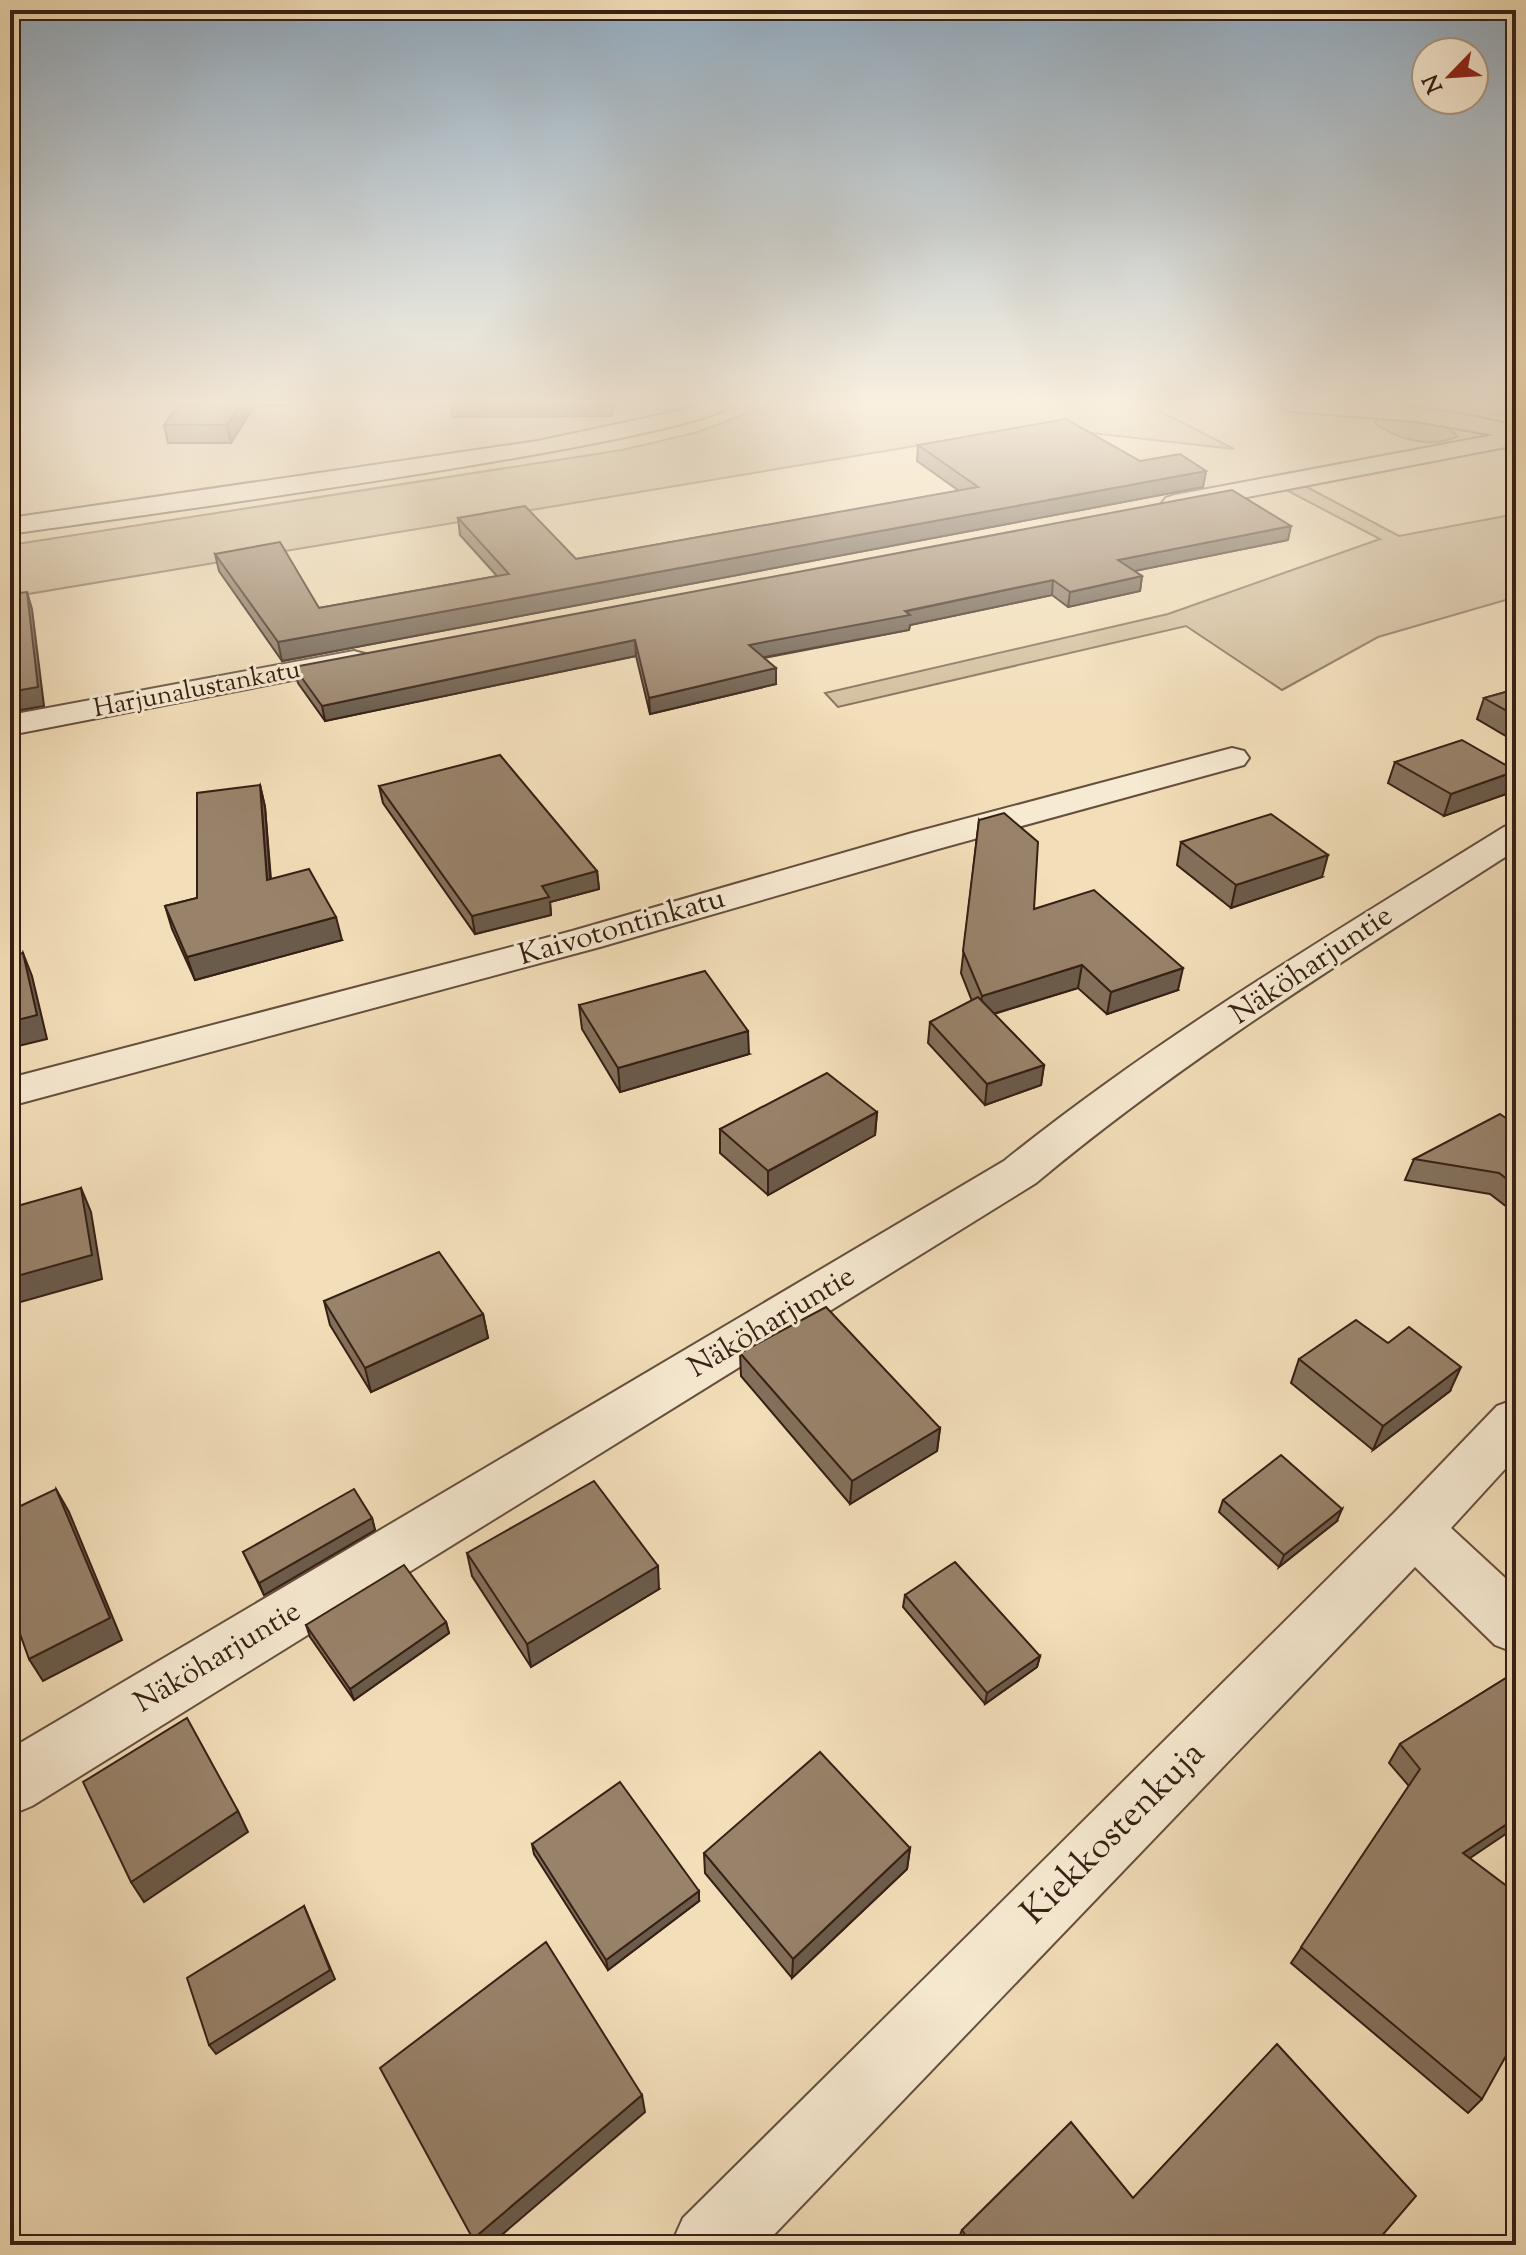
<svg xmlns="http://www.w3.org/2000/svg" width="1526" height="2255" viewBox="0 0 1526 2255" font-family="'Sorts Mill Goudy',serif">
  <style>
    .green { fill: #d2be9d; stroke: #846e58; stroke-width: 2 }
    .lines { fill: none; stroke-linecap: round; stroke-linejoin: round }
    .minor-casing { stroke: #654f3d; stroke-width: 4 }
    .minor { fill: #f7ead2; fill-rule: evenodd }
    .wall { fill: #83705b; stroke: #361f14; stroke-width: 2 }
    .shaded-wall { fill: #6a5b4a; stroke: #361f14; stroke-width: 2 }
    .building { fill: #98826a; stroke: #361f14; stroke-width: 2 }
    .labels { text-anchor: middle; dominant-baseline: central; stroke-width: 6; stroke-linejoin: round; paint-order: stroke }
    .far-street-label { font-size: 26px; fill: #361f14; stroke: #f7ead2 }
    .street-label { font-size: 30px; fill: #361f14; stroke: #f7ead2 }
    .near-street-label { font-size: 36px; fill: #361f14; stroke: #f7ead2 }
  </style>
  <rect width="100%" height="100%" fill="#f2deb9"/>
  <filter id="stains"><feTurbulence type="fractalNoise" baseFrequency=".0025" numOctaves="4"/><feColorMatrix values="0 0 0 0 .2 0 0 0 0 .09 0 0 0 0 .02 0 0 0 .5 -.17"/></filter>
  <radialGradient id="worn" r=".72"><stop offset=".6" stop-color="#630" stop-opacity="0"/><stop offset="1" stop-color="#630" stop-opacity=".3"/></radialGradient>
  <g class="green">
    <path d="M 772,404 L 1146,404 L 1234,449 L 1046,428 L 951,440 L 10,597 L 10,545 L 622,450 L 698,432 Z"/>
    <path d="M 1379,418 L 1445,426 L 1458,436 C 1432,449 1398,440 1375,423 Z"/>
    <path d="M 1305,486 L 1399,536 L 1516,514 L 1516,597 L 1378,637 L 1282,690 L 1186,626 L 838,707 L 825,693 L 1168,614 L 1380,539 L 1286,490 Z"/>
  </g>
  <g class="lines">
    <defs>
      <g id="minor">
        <path d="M 701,404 L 732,404 C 705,441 98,521 10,534 L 10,518 L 538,441 L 683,410 Z"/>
        <path d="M 1278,404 C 1357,399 1439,407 1516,426 L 1516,445 L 1175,511 L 1166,508 L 1162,503 L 1166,498 L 1175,495 L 1494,435 L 1416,421 L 1289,411 Z"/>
        <path d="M 354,651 L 365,654 L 369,660 L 365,666 L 10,735 L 10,715 Z"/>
        <path d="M 1232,748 L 1244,751 L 1249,758 L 1244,765 L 938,849 L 600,947 L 10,1106 L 10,1078 L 572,931 L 912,833 Z"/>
        <path d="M 1516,823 L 1516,850 C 1353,955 1185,1058 1036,1183 L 32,1806 L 10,1815 L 10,1749 L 1004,1161 C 1159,1036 1335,932 1504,827 Z"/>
        <path d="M 1516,1399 L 1516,1457 L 1451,1528 L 1516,1588 L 1516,1653 L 1495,1645 L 1415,1567 L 764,2245 L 671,2245 L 683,2218 L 1394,1513 L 1497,1406 Z"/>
      </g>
    </defs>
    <use href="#minor" class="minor-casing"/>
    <use href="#minor" class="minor"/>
  </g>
  <g class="wall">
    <path d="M 180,404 L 289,404 L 287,406 L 254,406 L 231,443 L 168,443 L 164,425 Z"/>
    <path d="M 451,404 L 614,404 L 612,416 L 453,417 Z"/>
    <path d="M 918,445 L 1140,461 L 1206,471 L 1203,487 L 282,661 L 219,571 L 215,554 L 319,608 L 497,576 L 460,535 L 458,518 L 576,559 L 959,491 L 917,461 Z"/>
    <path d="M 1288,540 L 1134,571 L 1142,576 L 1140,591 L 1068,607 L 1052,595 L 910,625 L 909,630 L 764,658 L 776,684 L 650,714 L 636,656 L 325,721 L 298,683 L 294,667 Z"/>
    <path d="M 1516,689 L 1516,742 L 1477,719 L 1484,698 Z"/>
    <path d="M 1395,762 L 1516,770 L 1516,774 L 1509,793 L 1444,816 L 1388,783 Z"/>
    <path d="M 260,785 L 265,807 L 271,879 L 342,940 L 195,980 L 172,929 L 165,906 L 197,898 Z"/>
    <path d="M 379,786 L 597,871 L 599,889 L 550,902 L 551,915 L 475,934 L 383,803 Z"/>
    <path d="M 979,820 L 1034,909 L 1178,990 L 1107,1014 L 1078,988 L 994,1014 L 1044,1065 L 1041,1085 L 985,1105 L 928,1043 L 930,1022 L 972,1001 L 961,973 Z"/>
    <path d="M 1181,842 L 1322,877 L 1231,908 L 1177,865 Z"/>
    <path d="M 579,1005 L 749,1054 L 620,1092 L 582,1029 Z"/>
    <path d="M 877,1112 L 875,1135 L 768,1195 L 720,1153 L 720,1129 Z"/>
    <path d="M 1516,1125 L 1516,1214 L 1490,1194 L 1405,1180 L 1414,1159 Z"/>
    <path d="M 324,1301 L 483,1314 L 488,1338 L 371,1392 L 330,1325 Z"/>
    <path d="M 740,1353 L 940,1428 L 937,1451 L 850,1504 L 741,1376 Z"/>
    <path d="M 1299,1359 L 1450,1391 L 1373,1450 L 1291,1383 Z"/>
    <path d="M 1223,1500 L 1337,1521 L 1279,1567 L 1219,1512 Z"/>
    <path d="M 372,1518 L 375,1530 L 264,1595 L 243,1552 Z"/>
    <path d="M 467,1553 L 659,1589 L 531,1667 L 472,1576 Z"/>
    <path d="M 905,1595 L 1040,1656 L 1037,1667 L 985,1704 L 903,1607 Z"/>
    <path d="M 446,1622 L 449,1633 L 354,1700 L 310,1637 L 306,1625 Z"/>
    <path d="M 1506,1678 L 1470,1858 L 1482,2099 L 1468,2113 L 1291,1963 L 1409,1786 L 1389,1763 L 1400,1744 Z"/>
    <path d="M 532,1844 L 699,1901 L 608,1970 L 534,1854 Z"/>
    <path d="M 910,1848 L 907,1869 L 792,1978 L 705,1873 L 704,1853 Z"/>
    <path d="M 1133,2198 L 1374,2245 L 956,2245 L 962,2230 Z"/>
  </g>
  <g class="shaded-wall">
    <path d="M 241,404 L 253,404 L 254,406 L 231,443 L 227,425 Z"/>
    <path d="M 1206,471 L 1203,487 L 282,661 L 278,642 Z"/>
    <path d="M 1291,526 L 1288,540 L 1115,575 L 1118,560 Z"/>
    <path d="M 1142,576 L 1140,591 L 1068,607 L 1070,592 Z"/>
    <path d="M 1053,580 L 1052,595 L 910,625 L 909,630 L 749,660 L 749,645 Z"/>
    <path d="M 27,592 L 32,609 L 44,706 L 10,712 L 10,692 Z"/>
    <path d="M 635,640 L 636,656 L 325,721 L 322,706 Z"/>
    <path d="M 776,668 L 776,684 L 650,714 L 649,698 Z"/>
    <path d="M 1516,771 L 1509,793 L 1444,816 L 1451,794 Z"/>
    <path d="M 260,785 L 265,807 L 272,903 L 267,880 Z"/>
    <path d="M 1328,855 L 1322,877 L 1231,908 L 1236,885 Z"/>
    <path d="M 597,871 L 599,889 L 550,902 L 551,915 L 475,934 L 472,916 L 542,886 Z"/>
    <path d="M 336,917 L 342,940 L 195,980 L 187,957 Z"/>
    <path d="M 23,953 L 32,976 L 47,1039 L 10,1048 L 10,1022 Z"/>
    <path d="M 1082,965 L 1078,988 L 979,1018 L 982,996 Z"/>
    <path d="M 1183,968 L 1178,990 L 1107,1014 L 1111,992 Z"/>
    <path d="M 748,1031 L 749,1054 L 620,1092 L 618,1068 Z"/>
    <path d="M 1044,1065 L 1041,1085 L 985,1105 L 987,1084 Z"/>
    <path d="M 877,1112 L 875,1135 L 768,1195 L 768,1171 Z"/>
    <path d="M 81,1188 L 91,1212 L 102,1279 L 10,1305 L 10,1278 Z"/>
    <path d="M 483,1314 L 488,1338 L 371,1392 L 365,1368 Z"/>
    <path d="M 1461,1367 L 1450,1391 L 1373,1450 L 1383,1426 Z"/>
    <path d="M 940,1428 L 937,1451 L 850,1504 L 852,1481 Z"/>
    <path d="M 56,1489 L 69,1512 L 122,1640 L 43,1681 L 29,1659 Z"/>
    <path d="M 1342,1509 L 1337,1521 L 1279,1567 L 1284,1555 Z"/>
    <path d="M 372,1518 L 375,1530 L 264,1595 L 259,1583 Z"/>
    <path d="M 658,1566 L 659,1589 L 531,1667 L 527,1644 Z"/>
    <path d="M 446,1622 L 449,1633 L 354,1700 L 350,1689 Z"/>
    <path d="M 1040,1656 L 1037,1667 L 985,1704 L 987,1693 Z"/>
    <path d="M 238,1811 L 248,1832 L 144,1902 L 131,1882 Z"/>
    <path d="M 1516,1818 L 1516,1827 L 1451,1871 L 1463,1853 Z"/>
    <path d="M 910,1848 L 907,1869 L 792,1978 L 793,1959 Z"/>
    <path d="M 699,1891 L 699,1901 L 608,1970 L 606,1960 Z"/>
    <path d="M 304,1906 L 335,1979 L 216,2054 L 209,2045 Z"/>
    <path d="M 642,2095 L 645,2112 L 490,2245 L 475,2245 L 473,2239 Z"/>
  </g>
  <g class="building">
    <path d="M 180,404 L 241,404 L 227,425 L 164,425 Z"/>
    <path d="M 1066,419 L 1140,461 L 1180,454 L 1206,471 L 278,642 L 215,554 L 280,542 L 319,608 L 509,574 L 458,518 L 525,506 L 576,559 L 978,487 L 918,445 Z"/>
    <path d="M 1232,490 L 1291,526 L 1118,560 L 1142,576 L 1070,592 L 1053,580 L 905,611 L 910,615 L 749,645 L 776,668 L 649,698 L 635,640 L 322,706 L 294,667 Z"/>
    <path d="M 27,592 L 38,687 L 10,692 L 10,594 Z"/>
    <path d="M 1516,689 L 1516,716 L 1484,698 Z"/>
    <path d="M 1462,740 L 1516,771 L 1451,794 L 1395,762 Z"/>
    <path d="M 500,755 L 597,871 L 542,886 L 549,897 L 472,916 L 379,786 Z"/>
    <path d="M 260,785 L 267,880 L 309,869 L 336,917 L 187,957 L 165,906 L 197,898 L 197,793 Z"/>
    <path d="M 1004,813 L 1038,842 L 1034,909 L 1094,890 L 1183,968 L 1111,992 L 1082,965 L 982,996 L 963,951 L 979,820 Z"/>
    <path d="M 1271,814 L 1328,855 L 1236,885 L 1181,842 Z"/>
    <path d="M 23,953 L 37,1015 L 10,1022 L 10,956 Z"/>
    <path d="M 705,971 L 748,1031 L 618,1068 L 579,1005 Z"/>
    <path d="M 978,997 L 1044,1065 L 987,1084 L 930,1022 Z"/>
    <path d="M 827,1073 L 877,1112 L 768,1171 L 720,1129 Z"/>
    <path d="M 1500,1114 L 1516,1125 L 1516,1186 L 1499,1173 L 1414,1159 Z"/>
    <path d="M 81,1188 L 92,1255 L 10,1278 L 10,1208 Z"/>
    <path d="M 439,1252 L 483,1314 L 365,1368 L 324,1301 Z"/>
    <path d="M 826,1307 L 940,1428 L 852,1481 L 740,1353 Z"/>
    <path d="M 1356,1320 L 1388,1343 L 1409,1327 L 1461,1367 L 1383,1426 L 1299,1359 Z"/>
    <path d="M 1281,1455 L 1342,1509 L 1284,1555 L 1223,1500 Z"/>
    <path d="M 594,1481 L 658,1566 L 527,1644 L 467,1553 Z"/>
    <path d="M 56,1489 L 110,1618 L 29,1659 L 10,1606 L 10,1511 Z"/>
    <path d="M 354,1489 L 372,1518 L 259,1583 L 243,1552 Z"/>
    <path d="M 955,1562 L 1040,1656 L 987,1693 L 905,1595 Z"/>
    <path d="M 404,1565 L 446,1622 L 350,1689 L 306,1625 Z"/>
    <path d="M 1506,1678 L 1516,1688 L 1516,1818 L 1463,1853 L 1516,1893 L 1516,2038 L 1482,2099 L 1301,1947 L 1420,1769 L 1400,1744 Z"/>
    <path d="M 187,1718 L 238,1811 L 131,1882 L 83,1782 Z"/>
    <path d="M 820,1752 L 910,1848 L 793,1959 L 704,1853 Z"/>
    <path d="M 620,1782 L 699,1891 L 606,1960 L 532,1844 Z"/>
    <path d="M 304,1906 L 330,1970 L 209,2045 L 187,1978 Z"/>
    <path d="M 546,1942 L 642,2095 L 473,2239 L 380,2068 Z"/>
    <path d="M 1277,2044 L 1416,2196 L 1374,2245 L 972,2245 L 962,2230 L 1071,2122 L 1133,2198 Z"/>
  </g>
  <linearGradient id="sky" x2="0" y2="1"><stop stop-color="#92abbf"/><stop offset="0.56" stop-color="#f9f0e0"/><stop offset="1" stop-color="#f9f0e0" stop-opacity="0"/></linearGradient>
  <rect width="1526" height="719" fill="url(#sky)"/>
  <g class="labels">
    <g class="far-street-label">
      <text transform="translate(197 690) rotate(-11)">Harjunalustankatu</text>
    </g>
    <g class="street-label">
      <text transform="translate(622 928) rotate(-16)">Kaivotontinkatu</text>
      <text transform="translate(1312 966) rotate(-34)">Näköharjuntie</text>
      <text transform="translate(772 1323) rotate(-31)">Näköharjuntie</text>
      <text transform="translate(218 1658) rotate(-31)">Näköharjuntie</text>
    </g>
    <g class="near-street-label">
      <text transform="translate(1114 1834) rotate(-45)">Kiekkostenkuja</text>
    </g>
  </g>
  <rect width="1526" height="2255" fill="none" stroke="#f2deb9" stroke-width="40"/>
  <rect x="12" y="12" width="1502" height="2231" fill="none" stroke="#361f14" stroke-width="4"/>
  <rect x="20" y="20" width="1486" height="2215" fill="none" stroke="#361f14" stroke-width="2"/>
  <g transform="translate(1450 76) rotate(245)"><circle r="38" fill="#f7ead2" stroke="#aa9986" stroke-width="2"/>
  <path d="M0-6L14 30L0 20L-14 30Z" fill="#8f2418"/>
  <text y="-12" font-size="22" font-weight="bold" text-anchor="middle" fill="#361f14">N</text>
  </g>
  <rect width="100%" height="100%" filter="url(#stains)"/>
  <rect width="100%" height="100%" fill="url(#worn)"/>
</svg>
